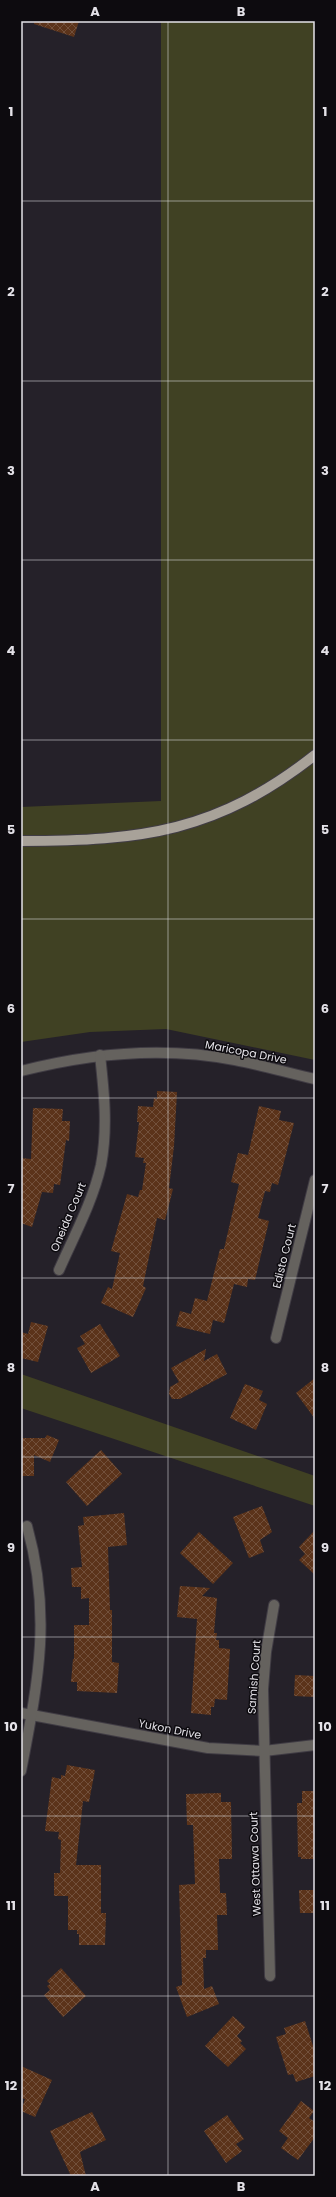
<svg xmlns="http://www.w3.org/2000/svg" width="336" height="2197" viewBox="0 0 336 2197" font-family="Poppins,sans-serif">
  <style>
    .green { fill: #404123 }
    .building { fill: url(#building-cross-hatch) }
    .lines { fill: none; stroke-linecap: round; stroke-linejoin: round }
    .street-casing { stroke: #403c44; stroke-width: 12 }
    .primary-casing { stroke: #403c44; stroke-width: 12 }
    .street { stroke: #65625e; stroke-width: 10 }
    .primary { stroke: #a8a299; stroke-width: 10 }
    .grid { fill: none; stroke: #e4e2e8; stroke-width: 1; stroke-opacity: 0.55 }
    .labels { text-anchor: middle; dominant-baseline: central; stroke-width: 3; stroke-linejoin: round; paint-order: stroke }
    .street-label { font-size: 11px; fill: #e4e2e8; stroke: #0d0b0f }
    .neatline { fill: none; stroke: #e4e2e8; stroke-width: 1.5 }
    .grid-label { font-size: 13px; text-anchor: middle; font-weight: bold; fill: #e4e2e8 }
  </style>
  <defs>
    <pattern id="building-cross-hatch" width="8" height="8" patternUnits="userSpaceOnUse"><rect width="8" height="8" fill="#5b331a"/><path d="M0 0l8 8M0 8l8-8" fill="none" stroke="#72503b"/></pattern>
  </defs>
  <rect width="100%" height="100%" fill="#252129"/>
  <g class="green">
    <path d="M 161,21 L 315,21 L 315,1060 L 166,1029 L 90,1032 L 21,1042 L 21,807 L 161,801 Z"/>
    <path d="M 21,1374 L 315,1476 L 315,1506 L 21,1408 Z"/>
  </g>
  <g class="building">
    <path d="M 34,21 L 79,21 L 74,37 L 34,24 Z"/>
    <path d="M 157,1091 L 177,1092 L 174,1146 L 169,1188 L 173,1189 L 165,1220 L 157,1218 L 143,1286 L 146,1288 L 133,1317 L 101,1303 L 108,1287 L 112,1289 L 120,1253 L 111,1251 L 127,1194 L 138,1197 L 140,1190 L 142,1190 L 146,1163 L 143,1163 L 144,1158 L 135,1157 L 139,1122 L 137,1122 L 138,1106 L 153,1107 L 154,1098 L 157,1099 Z"/>
    <path d="M 259,1106 L 281,1111 L 279,1120 L 294,1123 L 278,1185 L 272,1183 L 270,1192 L 265,1191 L 258,1218 L 269,1221 L 255,1280 L 248,1279 L 247,1287 L 234,1284 L 224,1323 L 213,1320 L 210,1334 L 176,1326 L 180,1311 L 191,1314 L 195,1298 L 207,1301 L 220,1249 L 224,1249 L 239,1184 L 231,1182 L 238,1153 L 248,1155 Z"/>
    <path d="M 33,1108 L 63,1109 L 62,1121 L 70,1121 L 69,1141 L 66,1140 L 60,1185 L 54,1184 L 53,1193 L 42,1192 L 32,1227 L 21,1223 L 21,1158 L 31,1159 Z"/>
    <path d="M 31,1322 L 48,1326 L 38,1362 L 21,1358 L 21,1332 L 28,1334 Z"/>
    <path d="M 100,1324 L 120,1356 L 91,1373 L 77,1348 L 85,1344 L 80,1336 Z"/>
    <path d="M 206,1349 L 204,1361 L 217,1354 L 227,1374 L 180,1399 L 172,1399 L 169,1394 L 170,1387 L 179,1382 L 171,1368 Z"/>
    <path d="M 315,1378 L 315,1419 L 296,1393 Z"/>
    <path d="M 245,1384 L 263,1391 L 259,1400 L 267,1404 L 256,1430 L 230,1418 Z"/>
    <path d="M 47,1435 L 59,1440 L 50,1462 L 34,1455 L 34,1476 L 21,1476 L 21,1438 L 45,1438 Z"/>
    <path d="M 101,1450 L 122,1474 L 87,1506 L 66,1482 Z"/>
    <path d="M 262,1506 L 272,1532 L 260,1540 L 264,1552 L 249,1558 L 233,1517 Z"/>
    <path d="M 124,1513 L 127,1545 L 108,1547 L 110,1610 L 112,1610 L 112,1662 L 119,1663 L 117,1693 L 77,1691 L 77,1682 L 71,1682 L 73,1659 L 74,1659 L 74,1625 L 89,1625 L 89,1598 L 81,1599 L 81,1587 L 72,1587 L 71,1568 L 82,1567 L 78,1526 L 84,1525 L 83,1517 Z"/>
    <path d="M 315,1530 L 315,1575 L 299,1560 L 305,1554 L 299,1547 Z"/>
    <path d="M 199,1532 L 233,1563 L 213,1584 L 180,1553 Z"/>
    <path d="M 180,1586 L 210,1588 L 202,1596 L 217,1598 L 214,1633 L 217,1633 L 216,1640 L 219,1640 L 219,1648 L 230,1649 L 227,1700 L 215,1699 L 214,1707 L 211,1707 L 211,1715 L 191,1713 L 197,1619 L 177,1617 Z"/>
    <path d="M 295,1675 L 315,1676 L 315,1697 L 294,1696 Z"/>
    <path d="M 67,1765 L 95,1770 L 89,1802 L 83,1801 L 76,1865 L 101,1865 L 101,1913 L 106,1913 L 105,1945 L 79,1945 L 79,1934 L 77,1934 L 77,1930 L 68,1930 L 68,1896 L 54,1896 L 54,1873 L 60,1873 L 61,1840 L 58,1839 L 59,1832 L 45,1831 L 52,1777 L 61,1779 L 61,1775 L 65,1776 Z"/>
    <path d="M 302,1791 L 315,1791 L 315,1859 L 301,1859 L 301,1857 L 298,1857 L 297,1803 L 302,1803 Z"/>
    <path d="M 221,1793 L 221,1802 L 231,1802 L 232,1859 L 219,1859 L 220,1893 L 226,1893 L 227,1915 L 217,1915 L 218,1950 L 206,1950 L 206,1958 L 203,1958 L 204,1989 L 212,1986 L 219,2004 L 187,2017 L 176,1987 L 182,1985 L 179,1885 L 195,1884 L 193,1825 L 187,1825 L 186,1794 Z"/>
    <path d="M 299,1890 L 315,1890 L 315,1913 L 300,1913 Z"/>
    <path d="M 61,1968 L 86,1996 L 63,2017 L 44,1995 L 50,1990 L 47,1986 L 50,1984 L 47,1981 Z"/>
    <path d="M 233,2016 L 245,2027 L 237,2036 L 242,2041 L 240,2043 L 246,2049 L 228,2067 L 205,2046 Z"/>
    <path d="M 305,2021 L 315,2052 L 315,2076 L 296,2082 L 293,2074 L 288,2075 L 276,2037 L 286,2034 L 284,2028 Z"/>
    <path d="M 21,2066 L 52,2080 L 35,2117 L 21,2111 L 25,2099 L 21,2098 Z"/>
    <path d="M 301,2101 L 314,2111 L 309,2118 L 315,2122 L 315,2137 L 298,2160 L 281,2148 L 288,2138 L 279,2131 Z"/>
    <path d="M 92,2112 L 106,2140 L 80,2152 L 86,2176 L 71,2176 L 50,2131 Z"/>
    <path d="M 227,2115 L 244,2139 L 236,2144 L 242,2151 L 226,2163 L 204,2131 Z"/>
  </g>
  <g class="lines">
    <defs>
      <g id="street">
        <path d="M 21,1071 C 91,1053 163,1046 235,1060 C 262,1065 288,1073 315,1079"/>
        <path d="M 59,1270 C 74,1236 93,1201 101,1165 C 108,1128 104,1091 100,1055"/>
        <path d="M 276,1338 L 315,1180"/>
        <path d="M 21,1713 L 208,1748 L 264,1751 L 315,1745"/>
        <path d="M 21,1771 C 38,1682 52,1616 27,1526"/>
        <path d="M 270,1976 L 263,1689 L 266,1652 L 274,1605"/>
      </g>
      <path id="primary" d="M 21,841 C 142,841 217,832 315,755"/>
    </defs>
    <use href="#street" class="street-casing"/>
    <use href="#primary" class="primary-casing"/>
    <use href="#street" class="street"/>
    <use href="#primary" class="primary"/>
  </g>
  <path class="grid" d="M 168,21 L 168,2176M 21,201 L 315,201M 21,381 L 315,381M 21,560 L 315,560M 21,740 L 315,740M 21,919 L 315,919M 21,1098 L 315,1098M 21,1278 L 315,1278M 21,1457 L 315,1457M 21,1637 L 315,1637M 21,1816 L 315,1816M 21,1996 L 315,1996"/>
  <g class="labels">
    <g class="street-label">
      <text transform="translate(246 1052) rotate(11)">Maricopa Drive</text>
      <text transform="translate(68 1217) rotate(-67)">Oneida Court</text>
      <text transform="translate(284 1256) rotate(-76)">Edisto Court</text>
      <text transform="translate(254 1677) rotate(-86)">Samish Court</text>
      <text transform="translate(170 1729) rotate(11)">Yukon Drive</text>
      <text transform="translate(255 1864) rotate(-92)">West Ottawa Court</text>
    </g>
  </g>
  <rect width="336" height="2197" fill="none" stroke="#0d0b0f" stroke-width="44"/>
  <rect x="22" y="22" width="292" height="2153" class="neatline"/>
  <g class="grid-label">
    <text x="95" y="16">A</text>
    <text x="241" y="16">B</text>
    <text x="11" y="116">1</text>
    <text x="325" y="116">1</text>
    <text x="11" y="296">2</text>
    <text x="325" y="296">2</text>
    <text x="11" y="475">3</text>
    <text x="325" y="475">3</text>
    <text x="11" y="655">4</text>
    <text x="325" y="655">4</text>
    <text x="11" y="834">5</text>
    <text x="325" y="834">5</text>
    <text x="11" y="1013">6</text>
    <text x="325" y="1013">6</text>
    <text x="11" y="1193">7</text>
    <text x="325" y="1193">7</text>
    <text x="11" y="1372">8</text>
    <text x="325" y="1372">8</text>
    <text x="11" y="1552">9</text>
    <text x="325" y="1552">9</text>
    <text x="11" y="1731">10</text>
    <text x="325" y="1731">10</text>
    <text x="11" y="1910">11</text>
    <text x="325" y="1910">11</text>
    <text x="11" y="2090">12</text>
    <text x="325" y="2090">12</text>
    <text x="95" y="2191">A</text>
    <text x="241" y="2191">B</text>
  </g>
</svg>
